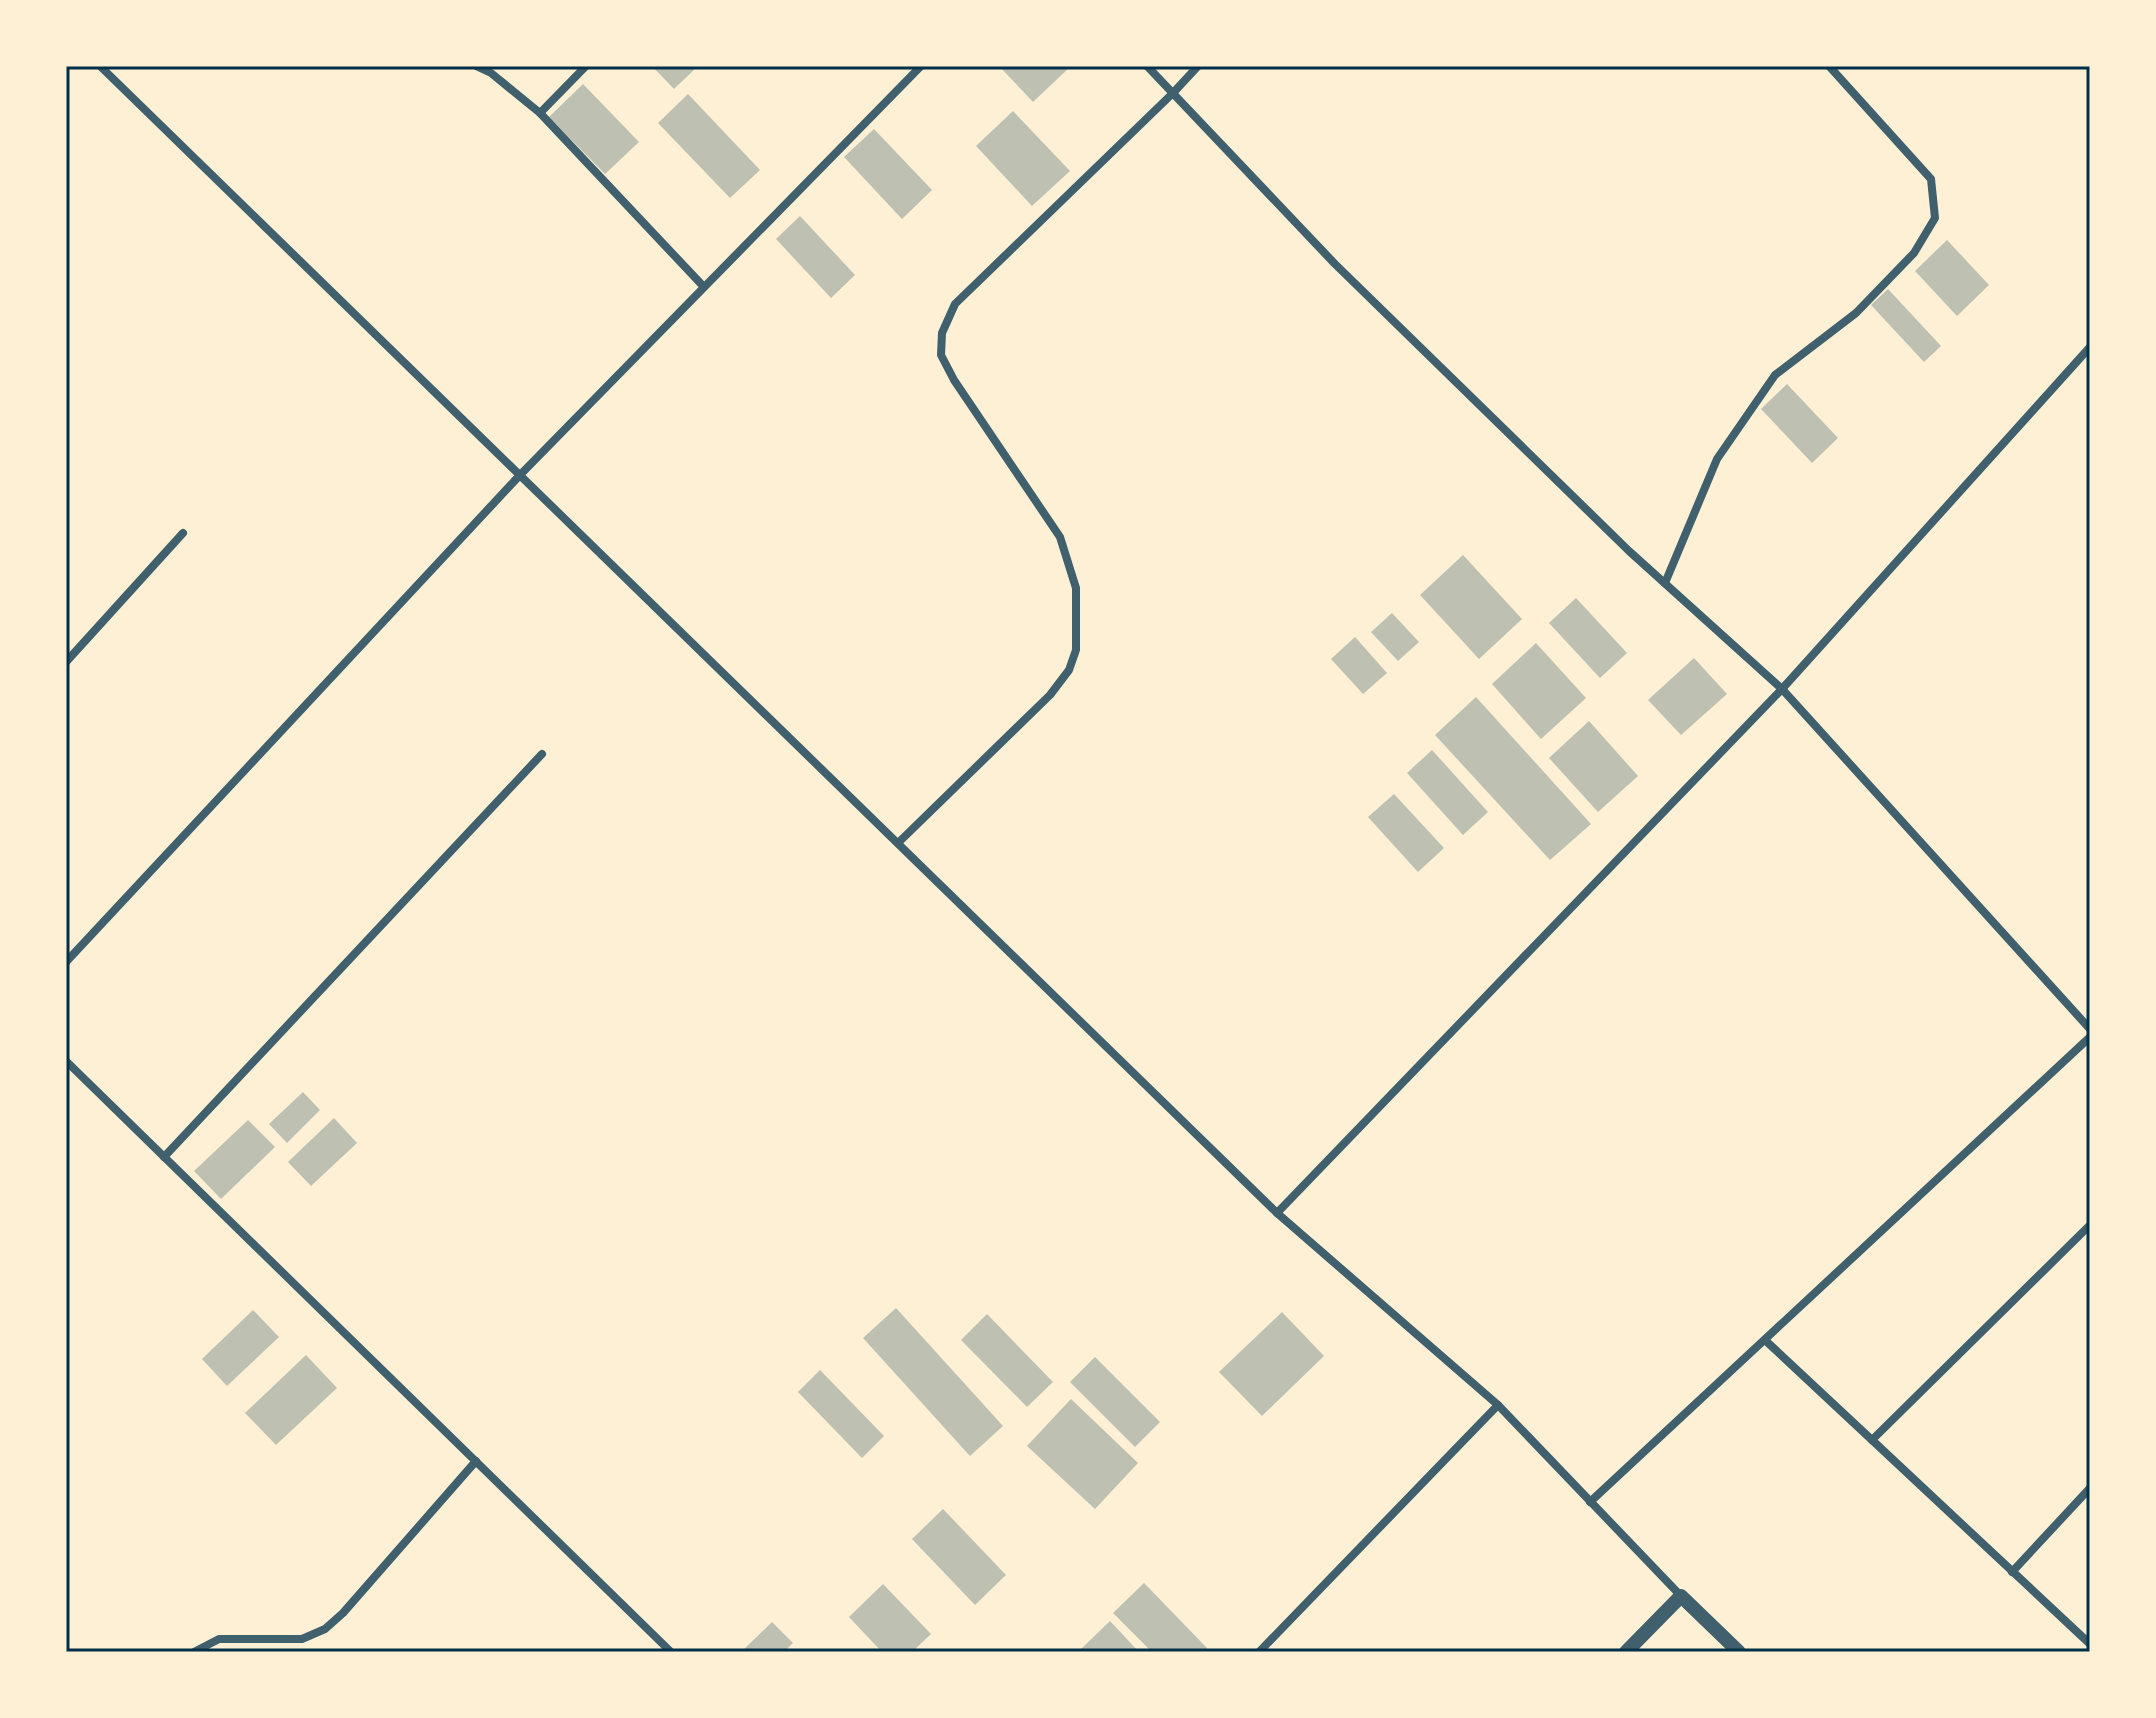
<svg xmlns="http://www.w3.org/2000/svg" width="2156" height="1718" viewBox="0 0 2156 1718" font-family="Figtree,sans-serif">
  <style>
    .building { fill: #bec0b2 }
    .lines { fill: none; stroke-linecap: round; stroke-linejoin: round }
    .minor { stroke: #3f606c; stroke-width: 8 }
    .tertiary { stroke: #3f606c; stroke-width: 14 }
    .neatline { fill: none; stroke: #003049; stroke-width: 3 }
  </style>
  <rect width="100%" height="100%" fill="#fdf0d5"/>
  <g class="building">
    <path d="M 652,66 L 698,66 L 674,89 Z"/>
    <path d="M 999,66 L 1071,66 L 1033,102 Z"/>
    <path d="M 583,84 L 639,142 L 605,174 L 549,117 Z"/>
    <path d="M 688,94 L 760,170 L 730,198 L 658,123 Z"/>
    <path d="M 1013,111 L 1070,171 L 1032,206 L 976,146 Z"/>
    <path d="M 874,129 L 932,190 L 902,219 L 844,157 Z"/>
    <path d="M 800,216 L 855,275 L 831,298 L 776,239 Z"/>
    <path d="M 1947,240 L 1989,285 L 1957,316 L 1915,271 Z"/>
    <path d="M 1888,289 L 1941,346 L 1924,362 L 1871,305 Z"/>
    <path d="M 1787,384 L 1838,438 L 1812,463 L 1761,409 Z"/>
    <path d="M 1463,555 L 1522,619 L 1479,659 L 1420,595 Z"/>
    <path d="M 1576,598 L 1627,653 L 1600,678 L 1549,623 Z"/>
    <path d="M 1392,613 L 1419,642 L 1398,661 L 1371,632 Z"/>
    <path d="M 1355,637 L 1387,673 L 1363,694 L 1331,659 Z"/>
    <path d="M 1536,643 L 1586,698 L 1541,739 L 1492,684 Z"/>
    <path d="M 1694,658 L 1727,694 L 1681,735 L 1648,700 Z"/>
    <path d="M 1476,697 L 1591,824 L 1550,860 L 1435,735 Z"/>
    <path d="M 1589,721 L 1638,776 L 1598,812 L 1549,758 Z"/>
    <path d="M 1432,750 L 1488,812 L 1463,835 L 1407,773 Z"/>
    <path d="M 1394,794 L 1444,848 L 1418,872 L 1368,817 Z"/>
    <path d="M 303,1092 L 320,1110 L 287,1143 L 269,1124 Z"/>
    <path d="M 334,1118 L 357,1143 L 311,1186 L 288,1162 Z"/>
    <path d="M 248,1120 L 275,1147 L 221,1199 L 194,1171 Z"/>
    <path d="M 896,1308 L 1003,1426 L 970,1456 L 863,1338 Z"/>
    <path d="M 253,1310 L 279,1337 L 227,1386 L 202,1359 Z"/>
    <path d="M 1282,1312 L 1324,1356 L 1262,1416 L 1219,1372 Z"/>
    <path d="M 987,1314 L 1053,1382 L 1027,1407 L 961,1340 Z"/>
    <path d="M 306,1355 L 337,1388 L 276,1445 L 245,1413 Z"/>
    <path d="M 1095,1357 L 1160,1422 L 1135,1447 L 1070,1382 Z"/>
    <path d="M 820,1370 L 884,1436 L 862,1458 L 798,1392 Z"/>
    <path d="M 1071,1399 L 1138,1463 L 1095,1509 L 1027,1446 Z"/>
    <path d="M 943,1509 L 1006,1575 L 975,1605 L 912,1539 Z"/>
    <path d="M 1144,1583 L 1207,1648 L 1203,1652 L 1152,1652 L 1113,1613 Z"/>
    <path d="M 883,1584 L 931,1634 L 912,1652 L 882,1652 L 849,1617 Z"/>
    <path d="M 1110,1621 L 1139,1652 L 1084,1652 L 1081,1649 Z"/>
    <path d="M 772,1622 L 793,1643 L 784,1652 L 741,1652 Z"/>
  </g>
  <g class="lines">
    <g class="minor">
      <path d="M 100,66 L 1277,1213 L 1498,1405"/>
      <path d="M 476,66 L 491,73 L 540,113 L 704,287"/>
      <path d="M 1147,66 L 1335,264 L 1629,551 L 1782,689 L 2090,1029"/>
      <path d="M 540,113 L 586,66"/>
      <path d="M 1665,583 L 1717,459 L 1775,375 L 1856,313 L 1914,253 L 1935,218 L 1931,179 L 1829,66"/>
      <path d="M 66,662 L 183,533"/>
      <path d="M 898,843 L 1050,695 L 1069,670 L 1076,650 L 1076,588 L 1060,537 L 954,380 L 941,355 L 942,333 L 955,304 L 1173,93 L 1198,66"/>
      <path d="M 66,962 L 520,475 L 921,66"/>
      <path d="M 66,1061 L 671,1652"/>
      <path d="M 164,1157 L 542,754"/>
      <path d="M 1277,1213 L 1782,689 L 2090,347"/>
      <path d="M 2090,1225 L 1872,1440 L 2090,1644"/>
      <path d="M 1766,1341 L 1872,1440"/>
      <path d="M 1590,1502 L 2090,1037"/>
      <path d="M 2012,1572 L 2090,1488"/>
      <path d="M 194,1652 L 219,1639 L 302,1639 L 325,1629 L 343,1613 L 476,1461"/>
      <path d="M 1259,1652 L 1498,1405 L 1681,1596"/>
    </g>
    <path class="tertiary" d="M 1626,1652 L 1681,1596 L 1739,1652"/>
  </g>
  <rect width="2156" height="1718" fill="none" stroke="#fdf0d5" stroke-width="136"/>
  <rect x="68" y="68" width="2020" height="1582" class="neatline"/>
</svg>
